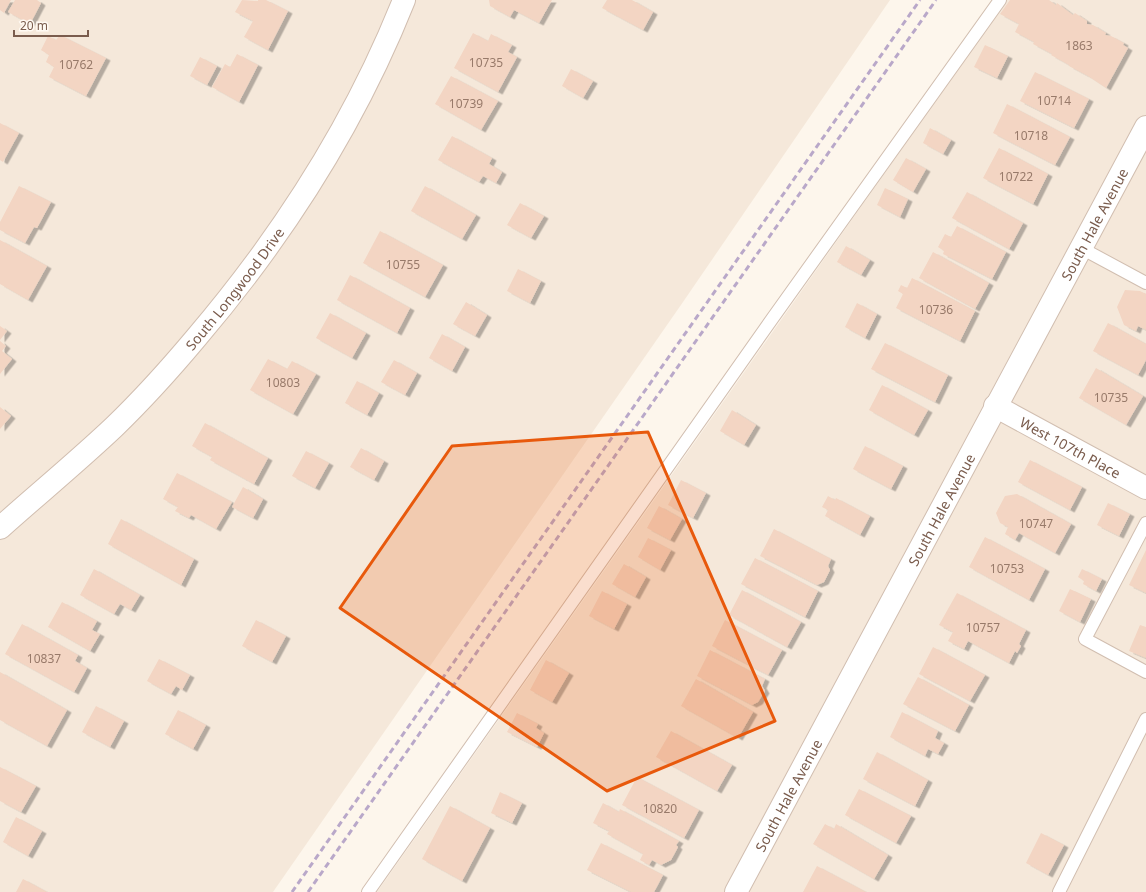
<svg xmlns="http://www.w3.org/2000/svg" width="1146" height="892" viewBox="0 0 1146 892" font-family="'Noto Sans',sans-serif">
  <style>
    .residential { fill: #f5e8da }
    .building { fill: #f3d5c3; filter: url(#shadow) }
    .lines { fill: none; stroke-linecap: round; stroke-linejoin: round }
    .service-casing { stroke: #d1beb0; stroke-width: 14 }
    .minor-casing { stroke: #d1beb0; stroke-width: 24 }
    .tertiary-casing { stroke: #d1beb0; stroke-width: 24 }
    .service { stroke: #fff; stroke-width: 12 }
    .minor { stroke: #fff; stroke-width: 22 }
    .tertiary { stroke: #fff; stroke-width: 22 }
    .rail { stroke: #b9a8c9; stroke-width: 3; stroke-dasharray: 6 4; stroke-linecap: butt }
    .marked { fill: #e8590c; fill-opacity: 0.2; stroke: #e8590c; stroke-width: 3; stroke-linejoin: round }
    .labels { text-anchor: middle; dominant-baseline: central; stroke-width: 3; stroke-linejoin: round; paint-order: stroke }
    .number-label { font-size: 12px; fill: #987a6a }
    .street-label { font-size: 14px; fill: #7a5c4d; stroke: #fffaf3 }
  </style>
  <defs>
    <filter id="shadow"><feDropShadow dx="4.5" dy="2.5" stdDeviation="0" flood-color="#0004"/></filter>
  </defs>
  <rect width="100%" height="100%" fill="#fdf6ec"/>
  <g class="residential">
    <path d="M 0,0 L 890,0 L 683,302 L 273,892 L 0,892 Z"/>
    <path d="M 1007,0 L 1146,0 L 1146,892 L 377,892 Z"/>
  </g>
  <g class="building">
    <path d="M 0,0 L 11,0 L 4,13 L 0,10 Z"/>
    <path d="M 15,0 L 37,0 L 41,3 L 30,24 L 8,12 Z"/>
    <path d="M 242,0 L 258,1 L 258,0 L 266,0 L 288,11 L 268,50 L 244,37 L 253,21 L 235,12 Z"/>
    <path d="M 489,0 L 552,0 L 539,23 L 514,10 L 510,17 L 490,6 Z"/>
    <path d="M 607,0 L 632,0 L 653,12 L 643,30 L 602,8 Z"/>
    <path d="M 1010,0 L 1049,0 L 1056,5 L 1057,3 L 1073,15 L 1075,13 L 1087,21 L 1087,24 L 1093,25 L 1106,33 L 1105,35 L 1111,36 L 1124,43 L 1123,45 L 1128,48 L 1106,88 L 1088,76 L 1069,66 L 1069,65 L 1051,55 L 1052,54 L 1033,44 L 1034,42 L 1015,32 L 1019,24 L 1000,14 Z"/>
    <path d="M 473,33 L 488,41 L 491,34 L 512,45 L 508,52 L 517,57 L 498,92 L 454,68 Z"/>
    <path d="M 60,35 L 106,58 L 86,96 L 49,77 L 54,67 L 46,62 L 49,55 L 41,50 L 48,36 L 56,40 Z"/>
    <path d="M 985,45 L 1008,56 L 997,78 L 974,67 Z"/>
    <path d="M 237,54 L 258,65 L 239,102 L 212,87 L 225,64 L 230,67 Z"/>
    <path d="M 200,57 L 217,66 L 207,85 L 190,76 Z"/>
    <path d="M 571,69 L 593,81 L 583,98 L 562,86 Z"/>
    <path d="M 1035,72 L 1089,99 L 1074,128 L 1020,101 Z"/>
    <path d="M 451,76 L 498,101 L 481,130 L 435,104 Z"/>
    <path d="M 1007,104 L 1070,137 L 1055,165 L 993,133 Z"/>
    <path d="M 0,123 L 19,133 L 3,162 L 0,160 Z"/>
    <path d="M 930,128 L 951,140 L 943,154 L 923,143 Z"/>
    <path d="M 452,136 L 492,158 L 489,164 L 502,172 L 496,183 L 483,176 L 479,182 L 438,160 Z"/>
    <path d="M 999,148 L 1048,174 L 1033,204 L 983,178 Z"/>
    <path d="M 906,158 L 926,169 L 913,192 L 893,180 Z"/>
    <path d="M 19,186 L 51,202 L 37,228 L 34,227 L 25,243 L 0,230 L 0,222 Z"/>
    <path d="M 425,186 L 476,215 L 462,239 L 411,211 Z"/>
    <path d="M 885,188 L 908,199 L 900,217 L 877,205 Z"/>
    <path d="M 967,192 L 1023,223 L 1009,249 L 952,218 Z"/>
    <path d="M 520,203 L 544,216 L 531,238 L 507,225 Z"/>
    <path d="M 957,226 L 1006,252 L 992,279 L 943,254 L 944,251 L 938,247 L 945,234 L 951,237 Z"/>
    <path d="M 380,231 L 443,265 L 425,297 L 363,263 Z"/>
    <path d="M 0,240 L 47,266 L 28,300 L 0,284 Z"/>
    <path d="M 846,246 L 870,260 L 861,275 L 837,262 Z"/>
    <path d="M 933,252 L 989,283 L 975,309 L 919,278 Z"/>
    <path d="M 518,269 L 541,281 L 530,303 L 507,291 Z"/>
    <path d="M 350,275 L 410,308 L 397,333 L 337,300 Z"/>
    <path d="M 912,278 L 975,311 L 960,341 L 896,308 L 903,294 L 898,291 L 901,285 L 907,288 Z"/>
    <path d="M 1125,290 L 1140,291 L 1146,294 L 1146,330 L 1138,326 L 1136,331 L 1124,325 L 1117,307 Z"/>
    <path d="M 466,302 L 487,315 L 475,336 L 453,324 Z"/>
    <path d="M 857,303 L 877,314 L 865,338 L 845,327 Z"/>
    <path d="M 330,313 L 366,333 L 352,358 L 316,338 Z"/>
    <path d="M 1108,323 L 1146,344 L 1146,360 L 1138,375 L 1093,351 Z"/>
    <path d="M 0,326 L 7,331 L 0,340 Z"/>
    <path d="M 442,334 L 465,347 L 452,371 L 429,358 Z"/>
    <path d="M 0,341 L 6,346 L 2,351 L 12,359 L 0,374 Z"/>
    <path d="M 885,343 L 948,375 L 935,402 L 871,369 Z"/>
    <path d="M 268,359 L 287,369 L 292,361 L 316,374 L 293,414 L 250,390 Z"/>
    <path d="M 394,360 L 417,373 L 405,395 L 381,382 Z"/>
    <path d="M 1096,368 L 1143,396 L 1126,425 L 1079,398 Z"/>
    <path d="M 357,381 L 379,393 L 367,415 L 345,403 Z"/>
    <path d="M 882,385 L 928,410 L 914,435 L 869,410 Z"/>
    <path d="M 0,407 L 11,416 L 0,429 Z"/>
    <path d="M 732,410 L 756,425 L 744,445 L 720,431 Z"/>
    <path d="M 205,423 L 268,458 L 254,484 L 210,460 L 212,457 L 192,446 Z"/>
    <path d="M 865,446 L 903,466 L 891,489 L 853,469 Z"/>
    <path d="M 361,448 L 384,461 L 374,480 L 350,467 Z"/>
    <path d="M 306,451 L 329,463 L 315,488 L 292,476 Z"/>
    <path d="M 1030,460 L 1082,487 L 1070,510 L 1018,482 Z"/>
    <path d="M 177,473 L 232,502 L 216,529 L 191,515 L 189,518 L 175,511 L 178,507 L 163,499 Z"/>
    <path d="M 681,480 L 706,493 L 693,518 L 668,505 Z"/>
    <path d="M 243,487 L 263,499 L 253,518 L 232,507 Z"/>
    <path d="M 1017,494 L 1071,524 L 1055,553 L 1019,533 L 1015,540 L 1005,534 L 1008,527 L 1000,523 L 996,513 L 1005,496 Z"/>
    <path d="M 828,496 L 835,500 L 836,498 L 870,516 L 860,535 L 825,516 L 828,510 L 822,507 Z"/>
    <path d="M 1108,503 L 1130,514 L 1119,536 L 1097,525 Z"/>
    <path d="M 659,506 L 682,519 L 670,540 L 647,528 Z"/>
    <path d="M 121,519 L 194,559 L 181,585 L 108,544 Z"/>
    <path d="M 774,529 L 831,559 L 828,566 L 830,570 L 824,582 L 817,585 L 760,556 Z"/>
    <path d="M 985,537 L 1045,569 L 1029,600 L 969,567 Z"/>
    <path d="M 648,538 L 671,550 L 660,570 L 638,557 Z"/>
    <path d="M 1146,550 L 1146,593 L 1129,585 Z"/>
    <path d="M 755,558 L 818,591 L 805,617 L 741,584 Z"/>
    <path d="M 624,564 L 646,577 L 635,597 L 612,584 Z"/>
    <path d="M 94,569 L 140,595 L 131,610 L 120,604 L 114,614 L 80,595 Z"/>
    <path d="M 1082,569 L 1102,579 L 1096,591 L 1083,584 L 1084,581 L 1078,577 Z"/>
    <path d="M 1070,589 L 1091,599 L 1080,622 L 1059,611 Z"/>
    <path d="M 742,590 L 801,622 L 787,647 L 729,615 Z"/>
    <path d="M 602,591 L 627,604 L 614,629 L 589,616 Z"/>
    <path d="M 957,593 L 1026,630 L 1019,644 L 1021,646 L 1017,653 L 1015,651 L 1009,663 L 968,641 L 964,649 L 948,641 L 953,632 L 939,625 Z"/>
    <path d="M 62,602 L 97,621 L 92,630 L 100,634 L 90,651 L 48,627 Z"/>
    <path d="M 256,620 L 286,636 L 272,662 L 242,646 Z"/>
    <path d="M 725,620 L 782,650 L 768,675 L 712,646 Z"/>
    <path d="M 22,624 L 78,655 L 75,661 L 87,668 L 74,692 L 5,654 Z"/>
    <path d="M 1140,625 L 1146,627 L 1146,658 L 1129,651 Z"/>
    <path d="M 933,647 L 985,675 L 970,701 L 919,674 Z"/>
    <path d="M 710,650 L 765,679 L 762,686 L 765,691 L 758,702 L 752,705 L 697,676 Z"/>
    <path d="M 159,659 L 190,675 L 182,690 L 176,686 L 171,694 L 147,681 Z"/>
    <path d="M 546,660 L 569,673 L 552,702 L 530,690 Z"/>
    <path d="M 0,672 L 67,710 L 47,746 L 0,720 Z"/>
    <path d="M 918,677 L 969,705 L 955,731 L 903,704 Z"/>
    <path d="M 696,679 L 753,712 L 738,738 L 681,706 Z"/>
    <path d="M 96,706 L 124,721 L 110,747 L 82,732 Z"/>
    <path d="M 178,710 L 206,725 L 193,749 L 165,734 Z"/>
    <path d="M 902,712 L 938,731 L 935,738 L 944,743 L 938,754 L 928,749 L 925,756 L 890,737 Z"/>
    <path d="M 517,713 L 538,724 L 536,728 L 544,733 L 537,747 L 507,732 Z"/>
    <path d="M 671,731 L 732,765 L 717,791 L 656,757 Z"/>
    <path d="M 877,752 L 928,780 L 915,806 L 863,779 Z"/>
    <path d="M 0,767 L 36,786 L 21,812 L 0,801 Z"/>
    <path d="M 637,777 L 699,810 L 684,838 L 622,805 Z"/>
    <path d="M 859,789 L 911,816 L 896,843 L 845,815 Z"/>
    <path d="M 500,792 L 522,803 L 512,823 L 491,813 Z"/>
    <path d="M 603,803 L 619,812 L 620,809 L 679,841 L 676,845 L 678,847 L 671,860 L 661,865 L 652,860 L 649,865 L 640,860 L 643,854 L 607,834 L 609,831 L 593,823 Z"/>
    <path d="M 450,806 L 490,828 L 462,881 L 422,859 Z"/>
    <path d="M 16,817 L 42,831 L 28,856 L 3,842 Z"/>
    <path d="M 825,824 L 834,829 L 836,824 L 888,855 L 874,879 L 813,844 Z"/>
    <path d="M 1041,833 L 1064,845 L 1048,875 L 1026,863 Z"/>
    <path d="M 601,843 L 663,875 L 654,892 L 631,892 L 587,870 Z"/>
    <path d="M 817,866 L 866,892 L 803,892 Z"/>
    <path d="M 23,879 L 47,892 L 16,892 Z"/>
  </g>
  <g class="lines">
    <defs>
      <g id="service">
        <path d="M 1081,248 L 1146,283"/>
        <path d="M 1146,523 L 1085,639 L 1146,672"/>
        <path d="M 368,892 L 772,319 L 1000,0"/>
        <path d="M 1059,892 L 1146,719"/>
      </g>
      <g id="minor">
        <path id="s1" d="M 995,406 L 1146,488"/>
        <path id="s2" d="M 736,892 L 1146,127"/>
      </g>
      <g id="tertiary">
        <path id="s3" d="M 0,528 C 38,494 77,462 114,427 C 143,399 170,369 196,338 C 282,237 355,123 404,0"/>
      </g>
    </defs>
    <use href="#service" class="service-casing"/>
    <use href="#minor" class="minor-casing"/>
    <use href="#tertiary" class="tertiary-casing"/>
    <use href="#service" class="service"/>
    <use href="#minor" class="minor"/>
    <use href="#tertiary" class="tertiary"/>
    <g class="rail">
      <path d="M 292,892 L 920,0"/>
      <path d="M 308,892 L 936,0"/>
    </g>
  </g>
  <path class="marked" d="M 648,432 L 775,721 L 607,791 L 340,608 L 452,446 Z"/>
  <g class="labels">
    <g class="number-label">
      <text x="1079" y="45">1863</text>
      <text x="486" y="62">10735</text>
      <text x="76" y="64">10762</text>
      <text x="1054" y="100">10714</text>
      <text x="466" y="103">10739</text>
      <text x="1031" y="135">10718</text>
      <text x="1016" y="176">10722</text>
      <text x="403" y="264">10755</text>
      <text x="936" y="309">10736</text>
      <text x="283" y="382">10803</text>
      <text x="1111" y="397">10735</text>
      <text x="1036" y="523">10747</text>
      <text x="1007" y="568">10753</text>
      <text x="983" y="627">10757</text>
      <text x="44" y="658">10837</text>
      <text x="660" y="808">10820</text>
    </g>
    <g class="street-label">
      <text stroke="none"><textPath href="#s2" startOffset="758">South Hale Avenue</textPath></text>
      <text stroke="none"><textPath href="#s3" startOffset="336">South Longwood Drive</textPath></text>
      <text stroke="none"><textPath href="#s1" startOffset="86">West 107th Place</textPath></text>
      <text stroke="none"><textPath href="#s2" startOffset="434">South Hale Avenue</textPath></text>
      <text stroke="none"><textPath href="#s2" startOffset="110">South Hale Avenue</textPath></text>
    </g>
  </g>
  <path d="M14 30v6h74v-6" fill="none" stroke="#7a5c4d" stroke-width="2"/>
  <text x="20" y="30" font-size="12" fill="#7a5c4d" stroke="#fffaf3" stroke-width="3" paint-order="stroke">20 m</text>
</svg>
